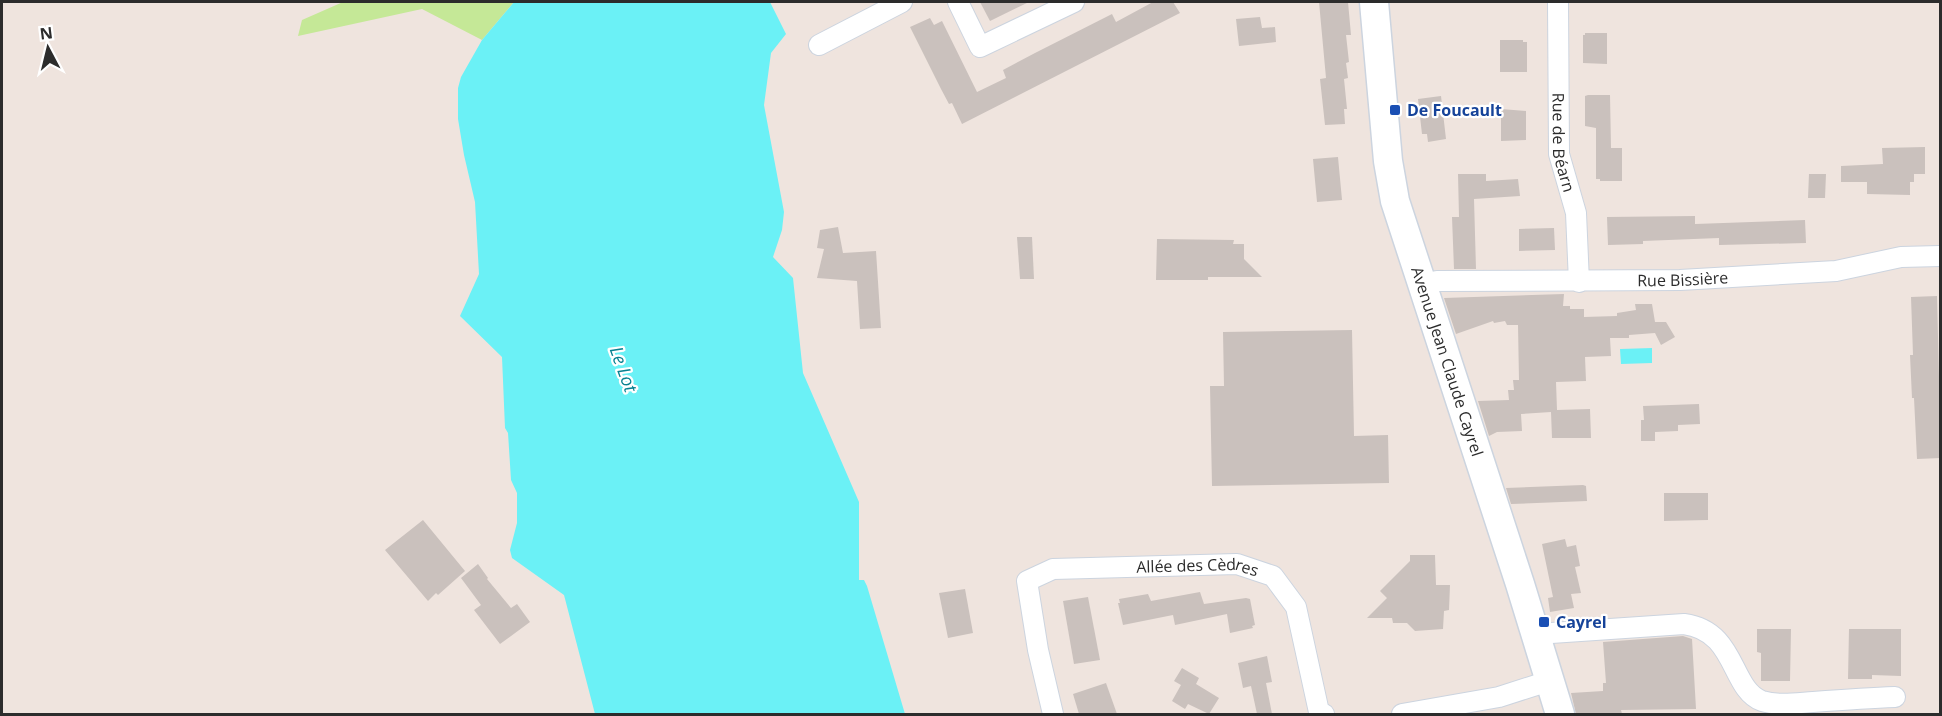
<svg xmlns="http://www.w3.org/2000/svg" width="1942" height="716" viewBox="0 0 1942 716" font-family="'Open Sans',sans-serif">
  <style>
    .green { fill: #c5e897 }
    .water { fill: #6bf1f6 }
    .building { fill: #cac1bd }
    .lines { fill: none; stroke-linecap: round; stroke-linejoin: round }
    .street-casing { stroke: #ccd4df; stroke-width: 22 }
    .secondary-casing { stroke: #ccd4df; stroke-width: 31 }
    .street { stroke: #fff; stroke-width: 20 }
    .secondary { stroke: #fff; stroke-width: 28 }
    .transit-dot { fill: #1a4fb4; stroke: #fff; stroke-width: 2 }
    .labels { text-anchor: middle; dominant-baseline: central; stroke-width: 4.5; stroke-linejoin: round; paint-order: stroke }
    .transit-label { font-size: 16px; font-weight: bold; fill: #164399; stroke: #fff; text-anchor: start }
    .street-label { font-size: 16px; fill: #2c2c2c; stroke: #fff }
    .water-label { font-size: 18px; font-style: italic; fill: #078190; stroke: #fff }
  </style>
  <rect width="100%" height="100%" fill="#efe4de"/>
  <path class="green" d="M 343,2 L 514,2 L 482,40 L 422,9 L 298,36 L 302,20 Z"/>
  <g class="water">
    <path d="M 514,2 L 770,2 L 786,34 L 771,53 L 764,105 L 784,212 L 782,230 L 773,257 L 793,278 L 803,373 L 859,502 L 859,580 L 864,580 L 867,586 L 905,714 L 595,714 L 564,595 L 512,558 L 510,550 L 517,523 L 517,493 L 511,480 L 508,433 L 505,428 L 502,357 L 460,316 L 479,274 L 475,202 L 464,155 L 458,119 L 458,88 L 461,77 L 482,40 Z"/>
    <path d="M 1652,348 L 1652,363 L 1621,364 L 1620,349 Z"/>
  </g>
  <g class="building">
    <path d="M 980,2 L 1029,2 L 990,21 Z"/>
    <path d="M 1153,2 L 1173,2 L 1180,13 L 962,124 L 952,103 L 949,104 L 941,89 L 910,27 L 930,18 L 934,25 L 942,21 L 977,92 L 1006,78 L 1003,70 L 1035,53 L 1112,14 L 1116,22 Z"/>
    <path d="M 1319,2 L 1348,2 L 1351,35 L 1346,35 L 1349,62 L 1346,63 L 1348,78 L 1344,79 L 1347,109 L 1344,109 L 1345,124 L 1325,125 L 1320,79 L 1326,78 Z"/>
    <path d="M 1260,17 L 1262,28 L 1275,27 L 1276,42 L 1239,46 L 1236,19 Z"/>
    <path d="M 1585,33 L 1607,33 L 1607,64 L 1583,63 L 1583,35 L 1585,35 Z"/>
    <path d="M 1500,40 L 1523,40 L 1523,42 L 1527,42 L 1527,72 L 1500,72 Z"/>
    <path d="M 1588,95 L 1610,95 L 1611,148 L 1622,148 L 1622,181 L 1600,181 L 1600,179 L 1596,179 L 1596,128 L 1585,126 L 1585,96 Z"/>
    <path d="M 1441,96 L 1446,139 L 1428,142 L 1427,134 L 1422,134 L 1418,99 Z"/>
    <path d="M 1501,109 L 1526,111 L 1526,140 L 1501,141 Z"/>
    <path d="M 1925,147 L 1925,174 L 1914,174 L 1914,182 L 1910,182 L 1910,195 L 1867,194 L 1867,182 L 1841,182 L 1841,166 L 1883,164 L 1882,148 Z"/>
    <path d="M 1338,157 L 1342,200 L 1317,202 L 1313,159 Z"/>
    <path d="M 1458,174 L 1486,174 L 1486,181 L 1518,179 L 1520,196 L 1474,199 L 1476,269 L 1454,269 L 1452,217 L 1459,217 Z"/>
    <path d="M 1809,174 L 1826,174 L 1825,198 L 1808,198 Z"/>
    <path d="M 1695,216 L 1695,224 L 1805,220 L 1806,243 L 1719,245 L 1719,238 L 1643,241 L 1643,244 L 1608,245 L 1607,217 Z"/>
    <path d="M 838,227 L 843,253 L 876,251 L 881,328 L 860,329 L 857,281 L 817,278 L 824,249 L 817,248 L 820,230 Z"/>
    <path d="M 1554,228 L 1555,250 L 1519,251 L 1519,229 Z"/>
    <path d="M 1017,237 L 1032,237 L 1034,279 L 1020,279 Z"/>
    <path d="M 1157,239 L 1234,240 L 1233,244 L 1244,244 L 1244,259 L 1262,277 L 1208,277 L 1208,280 L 1156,280 Z"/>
    <path d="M 1564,294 L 1563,306 L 1570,306 L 1570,309 L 1584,309 L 1584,317 L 1617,316 L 1617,313 L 1636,310 L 1635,304 L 1652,304 L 1655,322 L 1666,322 L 1675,337 L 1661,345 L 1655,333 L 1629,335 L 1629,338 L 1610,338 L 1611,356 L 1585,357 L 1586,381 L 1556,382 L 1557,410 L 1590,409 L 1591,438 L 1552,438 L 1551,412 L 1521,414 L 1522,431 L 1497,432 L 1489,436 L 1478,401 L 1509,400 L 1508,390 L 1514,390 L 1513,380 L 1519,380 L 1518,325 L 1507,325 L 1505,321 L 1494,323 L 1493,321 L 1456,334 L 1444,298 Z"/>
    <path d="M 1937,296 L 1941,458 L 1917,459 L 1914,398 L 1912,398 L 1910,355 L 1913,355 L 1911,297 Z"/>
    <path d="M 1352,330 L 1354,436 L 1388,435 L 1389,483 L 1212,486 L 1210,386 L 1224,386 L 1223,332 Z"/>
    <path d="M 1699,404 L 1700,424 L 1678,425 L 1678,431 L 1655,432 L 1655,441 L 1641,441 L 1641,420 L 1644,420 L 1643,406 Z"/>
    <path d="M 1583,485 L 1586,486 L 1587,501 L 1511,504 L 1506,488 Z"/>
    <path d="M 1664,493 L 1708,493 L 1708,520 L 1664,521 Z"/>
    <path d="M 423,520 L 465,571 L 438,595 L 436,593 L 428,601 L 385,550 Z"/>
    <path d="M 1565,539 L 1567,547 L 1576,545 L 1580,566 L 1575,567 L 1581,593 L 1571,594 L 1574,608 L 1550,612 L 1548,598 L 1553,597 L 1542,544 Z"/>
    <path d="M 1410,555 L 1435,555 L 1436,585 L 1450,585 L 1449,610 L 1444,611 L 1443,629 L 1415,631 L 1407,623 L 1393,623 L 1392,618 L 1367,618 L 1387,598 L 1380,591 L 1410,561 Z"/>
    <path d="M 478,564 L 488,578 L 487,579 L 511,608 L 517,604 L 530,622 L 500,644 L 474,610 L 481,605 L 461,578 Z"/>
    <path d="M 965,589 L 973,633 L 948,638 L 939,593 Z"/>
    <path d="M 1200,592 L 1204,604 L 1246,598 L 1250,599 L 1255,625 L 1252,626 L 1253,628 L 1230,633 L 1227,614 L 1175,625 L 1173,615 L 1123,625 L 1118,603 L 1120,603 L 1119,599 L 1148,594 L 1151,601 Z"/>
    <path d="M 1088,597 L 1100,660 L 1074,664 L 1063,601 Z"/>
    <path d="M 1757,629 L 1791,629 L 1790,681 L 1761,681 L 1761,653 L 1757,652 Z"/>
    <path d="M 1849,629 L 1901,629 L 1901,676 L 1872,675 L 1872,679 L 1848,679 Z"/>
    <path d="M 1683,636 L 1692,639 L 1696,709 L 1621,710 L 1622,714 L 1576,714 L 1571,693 L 1603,691 L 1603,683 L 1606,683 L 1603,642 Z"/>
    <path d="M 1267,656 L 1272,682 L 1266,683 L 1272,714 L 1257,714 L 1251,686 L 1243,688 L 1238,663 Z"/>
    <path d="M 1182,668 L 1199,678 L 1196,684 L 1219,698 L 1209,714 L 1188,704 L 1185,709 L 1172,701 L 1181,685 L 1174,681 Z"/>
    <path d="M 1106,683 L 1117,714 L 1079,714 L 1073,694 Z"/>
  </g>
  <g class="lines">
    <defs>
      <g id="street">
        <path d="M 958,2 L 980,47 L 1074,2"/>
        <path id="s1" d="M 1558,2 L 1559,154 L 1576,213 L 1579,282"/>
        <path d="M 819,45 L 902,2"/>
        <path id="s2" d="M 1422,284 L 1437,281 L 1680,280 L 1836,271 L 1901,257 L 1940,256"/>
        <path d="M 1536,636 L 1551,633 L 1684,624 C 1737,631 1730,689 1762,701 C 1778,706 1797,703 1813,702 C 1840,700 1868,698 1895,697"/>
        <path id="s3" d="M 1053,714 L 1038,650 L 1027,581 L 1053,569 L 1237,564 L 1273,576 L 1296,607 L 1319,712 L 1324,714"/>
        <path d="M 1402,714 L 1499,697 L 1549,681"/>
      </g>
      <g id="secondary">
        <path id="s4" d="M 1374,2 L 1388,161 L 1395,201 L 1520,584 L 1560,714"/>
      </g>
    </defs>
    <use href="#street" class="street-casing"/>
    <use href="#secondary" class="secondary-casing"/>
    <use href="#street" class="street"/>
    <use href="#secondary" class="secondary"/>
  </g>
  <g class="transit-dot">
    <rect x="1389" y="104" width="12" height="12" rx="3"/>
    <rect x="1538" y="616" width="12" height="12" rx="3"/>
  </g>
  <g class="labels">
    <g class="transit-label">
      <text x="1407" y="110">De Foucault</text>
      <text x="1556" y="622">Cayrel</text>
    </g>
    <g class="street-label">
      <text stroke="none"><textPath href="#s1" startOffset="141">Rue de Béarn</textPath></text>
      <text stroke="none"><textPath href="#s2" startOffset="261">Rue Bissière</textPath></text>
      <text stroke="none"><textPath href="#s4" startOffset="369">Avenue Jean Claude Cayrel</textPath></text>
      <text stroke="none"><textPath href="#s3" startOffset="309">Allée des Cèdres</textPath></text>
    </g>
    <g class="water-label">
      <text transform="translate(624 369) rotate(70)">Le Lot</text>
    </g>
  </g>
  <rect width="1942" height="716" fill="none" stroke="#2c2c2c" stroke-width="6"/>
  <g transform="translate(48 48) rotate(353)" stroke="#ffffff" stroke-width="4.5" paint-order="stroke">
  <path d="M0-4.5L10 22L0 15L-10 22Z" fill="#2c2c2c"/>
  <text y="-9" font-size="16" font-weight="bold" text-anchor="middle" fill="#2c2c2c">N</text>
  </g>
</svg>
